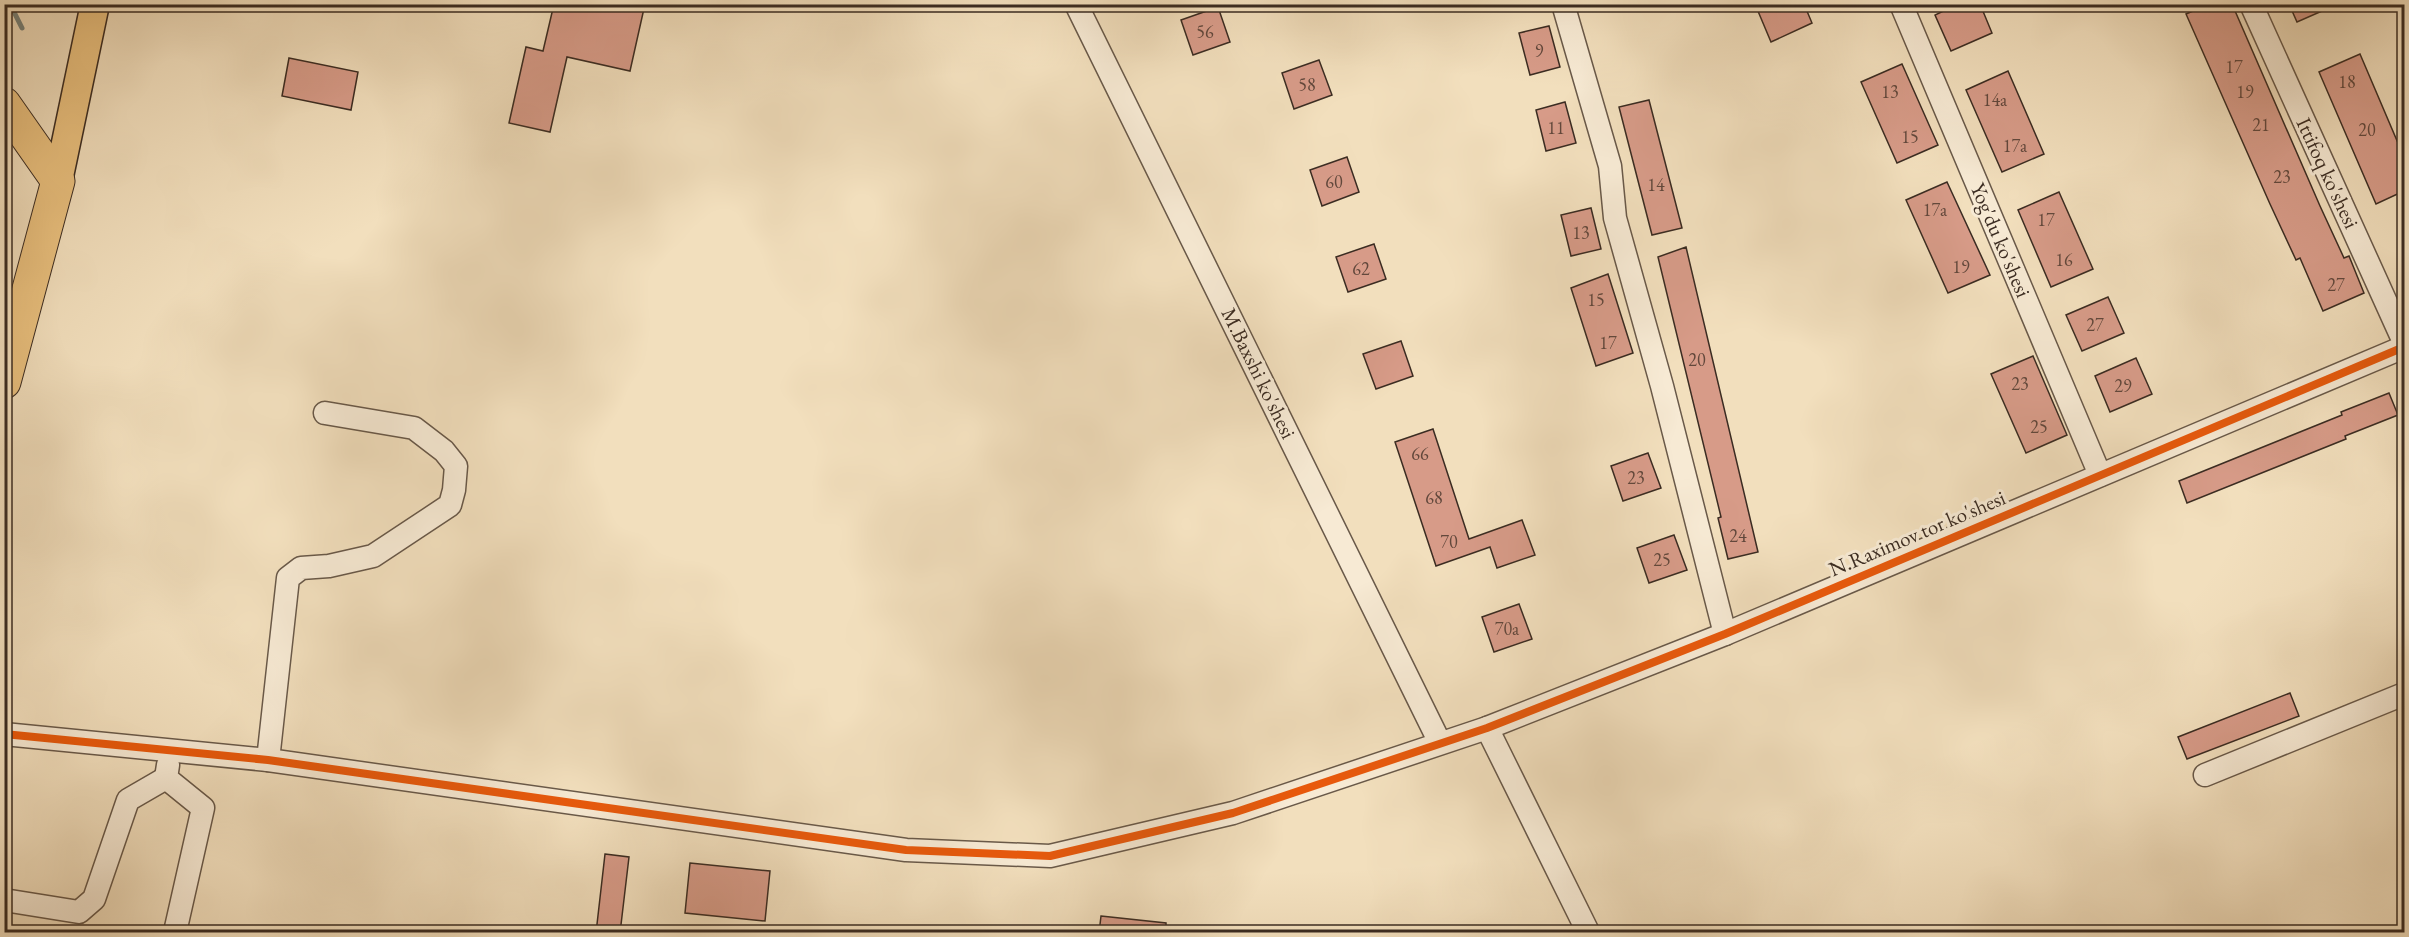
<svg xmlns="http://www.w3.org/2000/svg" width="2409" height="937" viewBox="0 0 2409 937" font-family="'EB Garamond',serif">
  <style>
    .lines { fill: none; stroke-linecap: round; stroke-linejoin: round }
    .stream { stroke: #75827b; stroke-width: 5 }
    .building { fill: #d79b88; stroke: #3b2c22; stroke-width: 1.5 }
    .minor-casing { stroke: #695949; stroke-width: 25 }
    .major-casing { stroke: #3b2c22; stroke-width: 31 }
    .highway-casing { stroke: #3b2c22; stroke-width: 35 }
    .minor { stroke: #f7ead4; stroke-width: 22 }
    .major { stroke: #e9c07e; stroke-width: 28 }
    .highway { stroke: #e9c07e; stroke-width: 33 }
    .cycleway-casing { stroke: #f7ead4; stroke-width: 11 }
    .cycleway { stroke: #e8590c; stroke-width: 8 }
    .labels { text-anchor: middle; dominant-baseline: central; stroke-width: 6; stroke-linejoin: round; paint-order: stroke }
    .number-label { font-size: 18px; fill: #62483c }
    .street-label { font-size: 21px; fill: #3b2c22; stroke: #f7ead4 }
  </style>
  <rect width="100%" height="100%" fill="#f2dfbd"/>
  <filter id="stains"><feTurbulence type="fractalNoise" baseFrequency=".00333" numOctaves="4"/><feColorMatrix values="0 0 0 0 .2 0 0 0 0 .09 0 0 0 0 .02 0 0 0 .5 -.17"/></filter>
  <radialGradient id="worn" r=".72"><stop offset=".6" stop-color="#630" stop-opacity="0"/><stop offset="1" stop-color="#630" stop-opacity=".3"/></radialGradient>
  <g class="lines">
    <path class="stream" d="M 10,4 L 22,28"/>
  </g>
  <g class="building">
    <path d="M 554,4 L 645,4 L 630,71 L 567,57 L 550,132 L 509,123 L 526,47 L 543,51 Z"/>
    <path d="M 1755,4 L 1804,4 L 1812,23 L 1771,42 Z"/>
    <path d="M 1958,4 L 1980,4 L 1992,33 L 1951,51 L 1935,15 Z"/>
    <path d="M 2209,4 L 2232,4 L 2320,206 L 2344,258 L 2349,256 L 2364,293 L 2323,311 L 2300,258 L 2296,260 L 2270,204 L 2186,14 Z"/>
    <path d="M 2289,4 L 2338,4 L 2297,22 Z"/>
    <path d="M 1218,7 L 1230,42 L 1193,55 L 1181,20 Z"/>
    <path d="M 1549,26 L 1560,67 L 1530,75 L 1519,33 Z"/>
    <path d="M 2360,54 L 2401,150 L 2404,149 L 2404,191 L 2376,204 L 2319,72 Z"/>
    <path d="M 289,58 L 358,72 L 351,110 L 282,96 Z"/>
    <path d="M 1319,60 L 1332,95 L 1294,109 L 1282,73 Z"/>
    <path d="M 1902,64 L 1938,145 L 1897,163 L 1861,82 Z"/>
    <path d="M 2008,71 L 2044,154 L 2002,172 L 1966,90 Z"/>
    <path d="M 1649,100 L 1682,228 L 1652,235 L 1619,107 Z"/>
    <path d="M 1565,102 L 1576,143 L 1546,151 L 1536,110 Z"/>
    <path d="M 1347,157 L 1359,192 L 1322,206 L 1310,170 Z"/>
    <path d="M 1947,182 L 1990,275 L 1948,293 L 1906,200 Z"/>
    <path d="M 2059,192 L 2093,269 L 2051,287 L 2018,210 Z"/>
    <path d="M 1591,208 L 1601,249 L 1571,256 L 1561,215 Z"/>
    <path d="M 1374,244 L 1386,279 L 1348,292 L 1336,257 Z"/>
    <path d="M 1686,247 L 1758,552 L 1728,559 L 1718,518 L 1721,517 L 1658,257 Z"/>
    <path d="M 1608,274 L 1633,353 L 1596,366 L 1571,288 Z"/>
    <path d="M 2108,297 L 2124,333 L 2082,351 L 2066,315 Z"/>
    <path d="M 1401,341 L 1413,376 L 1376,389 L 1363,354 Z"/>
    <path d="M 2033,356 L 2067,435 L 2026,453 L 1991,374 Z"/>
    <path d="M 2136,358 L 2152,394 L 2110,412 L 2095,376 Z"/>
    <path d="M 2389,393 L 2398,415 L 2345,436 L 2346,439 L 2187,503 L 2179,481 L 2342,415 L 2341,412 Z"/>
    <path d="M 1433,429 L 1469,539 L 1522,520 L 1535,555 L 1497,568 L 1490,547 L 1436,566 L 1395,442 Z"/>
    <path d="M 1648,453 L 1661,488 L 1623,501 L 1611,466 Z"/>
    <path d="M 1674,535 L 1687,570 L 1649,583 L 1637,548 Z"/>
    <path d="M 1519,604 L 1532,639 L 1494,652 L 1482,617 Z"/>
    <path d="M 2290,693 L 2299,716 L 2187,759 L 2178,737 Z"/>
    <path d="M 605,854 L 629,857 L 620,933 L 596,933 Z"/>
    <path d="M 690,863 L 770,871 L 765,921 L 685,913 Z"/>
    <path d="M 1101,916 L 1166,923 L 1166,933 L 1099,933 Z"/>
  </g>
  <g class="lines">
    <defs>
      <g id="minor">
        <path d="M 1076,4 L 1440,743"/>
        <path d="M 1563,4 L 1610,166 L 1615,218 L 1662,386 L 1725,634"/>
        <path d="M 1901,4 L 2100,475"/>
        <path d="M 2251,4 L 2404,342"/>
        <path d="M 1487,728 L 1588,932"/>
        <path d="M 4,734 L 268,760 L 906,850 L 1050,856 L 1233,813 L 1487,728 L 1725,634 L 2404,347"/>
        <path d="M 268,760 L 288,578 L 301,568 L 329,566 L 373,556 L 450,505 L 454,490 L 456,466 L 444,451 L 414,428 L 325,413"/>
        <path d="M 168,765 L 166,778 L 203,808 L 175,932"/>
        <path d="M 2205,775 L 2404,694"/>
        <path d="M 4,900 L 79,912 L 94,899 L 128,800 L 166,778"/>
      </g>
      <path id="major" d="M 58,181 L 95,4"/>
      <path id="highway" d="M 4,104 L 58,181 L 4,382"/>
    </defs>
    <use href="#minor" class="minor-casing"/>
    <use href="#major" class="major-casing"/>
    <use href="#highway" class="highway-casing"/>
    <use href="#minor" class="minor"/>
    <use href="#major" class="major"/>
    <use href="#highway" class="highway"/>
    <defs>
      <path id="cycleway" d="M 4,734 L 268,760 L 906,850 L 1050,856 L 1233,813 L 1487,728 L 1725,634 L 2404,347"/>
    </defs>
    <use href="#cycleway" class="cycleway-casing"/>
    <use href="#cycleway" class="cycleway"/>
  </g>
  <g class="labels">
    <g class="number-label">
      <text x="1205" y="31">56</text>
      <text x="1539" y="50">9</text>
      <text x="2234" y="66">17</text>
      <text x="2347" y="81">18</text>
      <text x="1307" y="84">58</text>
      <text x="1890" y="91">13</text>
      <text x="2245" y="91">19</text>
      <text x="1995" y="99">14a</text>
      <text x="2261" y="124">21</text>
      <text x="1556" y="127">11</text>
      <text x="2367" y="129">20</text>
      <text x="1910" y="136">15</text>
      <text x="2015" y="145">17a</text>
      <text x="2282" y="176">23</text>
      <text x="1334" y="181">60</text>
      <text x="1656" y="184">14</text>
      <text x="1935" y="209">17a</text>
      <text x="2046" y="219">17</text>
      <text x="1581" y="232">13</text>
      <text x="2064" y="259">16</text>
      <text x="1961" y="266">19</text>
      <text x="1361" y="268">62</text>
      <text x="2336" y="284">27</text>
      <text x="1596" y="299">15</text>
      <text x="2095" y="324">27</text>
      <text x="1608" y="342">17</text>
      <text x="1697" y="359">20</text>
      <text x="2020" y="383">23</text>
      <text x="2123" y="385">29</text>
      <text x="2039" y="426">25</text>
      <text x="1420" y="453">66</text>
      <text x="1636" y="477">23</text>
      <text x="1434" y="497">68</text>
      <text x="1738" y="535">24</text>
      <text x="1449" y="541">70</text>
      <text x="1662" y="559">25</text>
      <text x="1507" y="628">70a</text>
    </g>
    <g class="street-label">
      <text transform="translate(2328 173) rotate(65)">Ittifoq ko'shesi</text>
      <text transform="translate(2001 240) rotate(67)">Yog'du ko'shesi</text>
      <text transform="translate(1259 373) rotate(64)">M.Baxshi ko'shesi</text>
      <text transform="translate(1917 533) rotate(-23)">N.Raximov tor ko'shesi</text>
    </g>
  </g>
  <rect width="2409" height="937" fill="none" stroke="#f2dfbd" stroke-width="24"/>
  <rect x="6" y="6" width="2397" height="925" fill="none" stroke="#3b2c22" stroke-width="3"/>
  <rect x="12" y="12" width="2385" height="913" fill="none" stroke="#3b2c22" stroke-width="1.5"/>
  <rect width="100%" height="100%" filter="url(#stains)"/>
  <rect width="100%" height="100%" fill="url(#worn)"/>
</svg>
